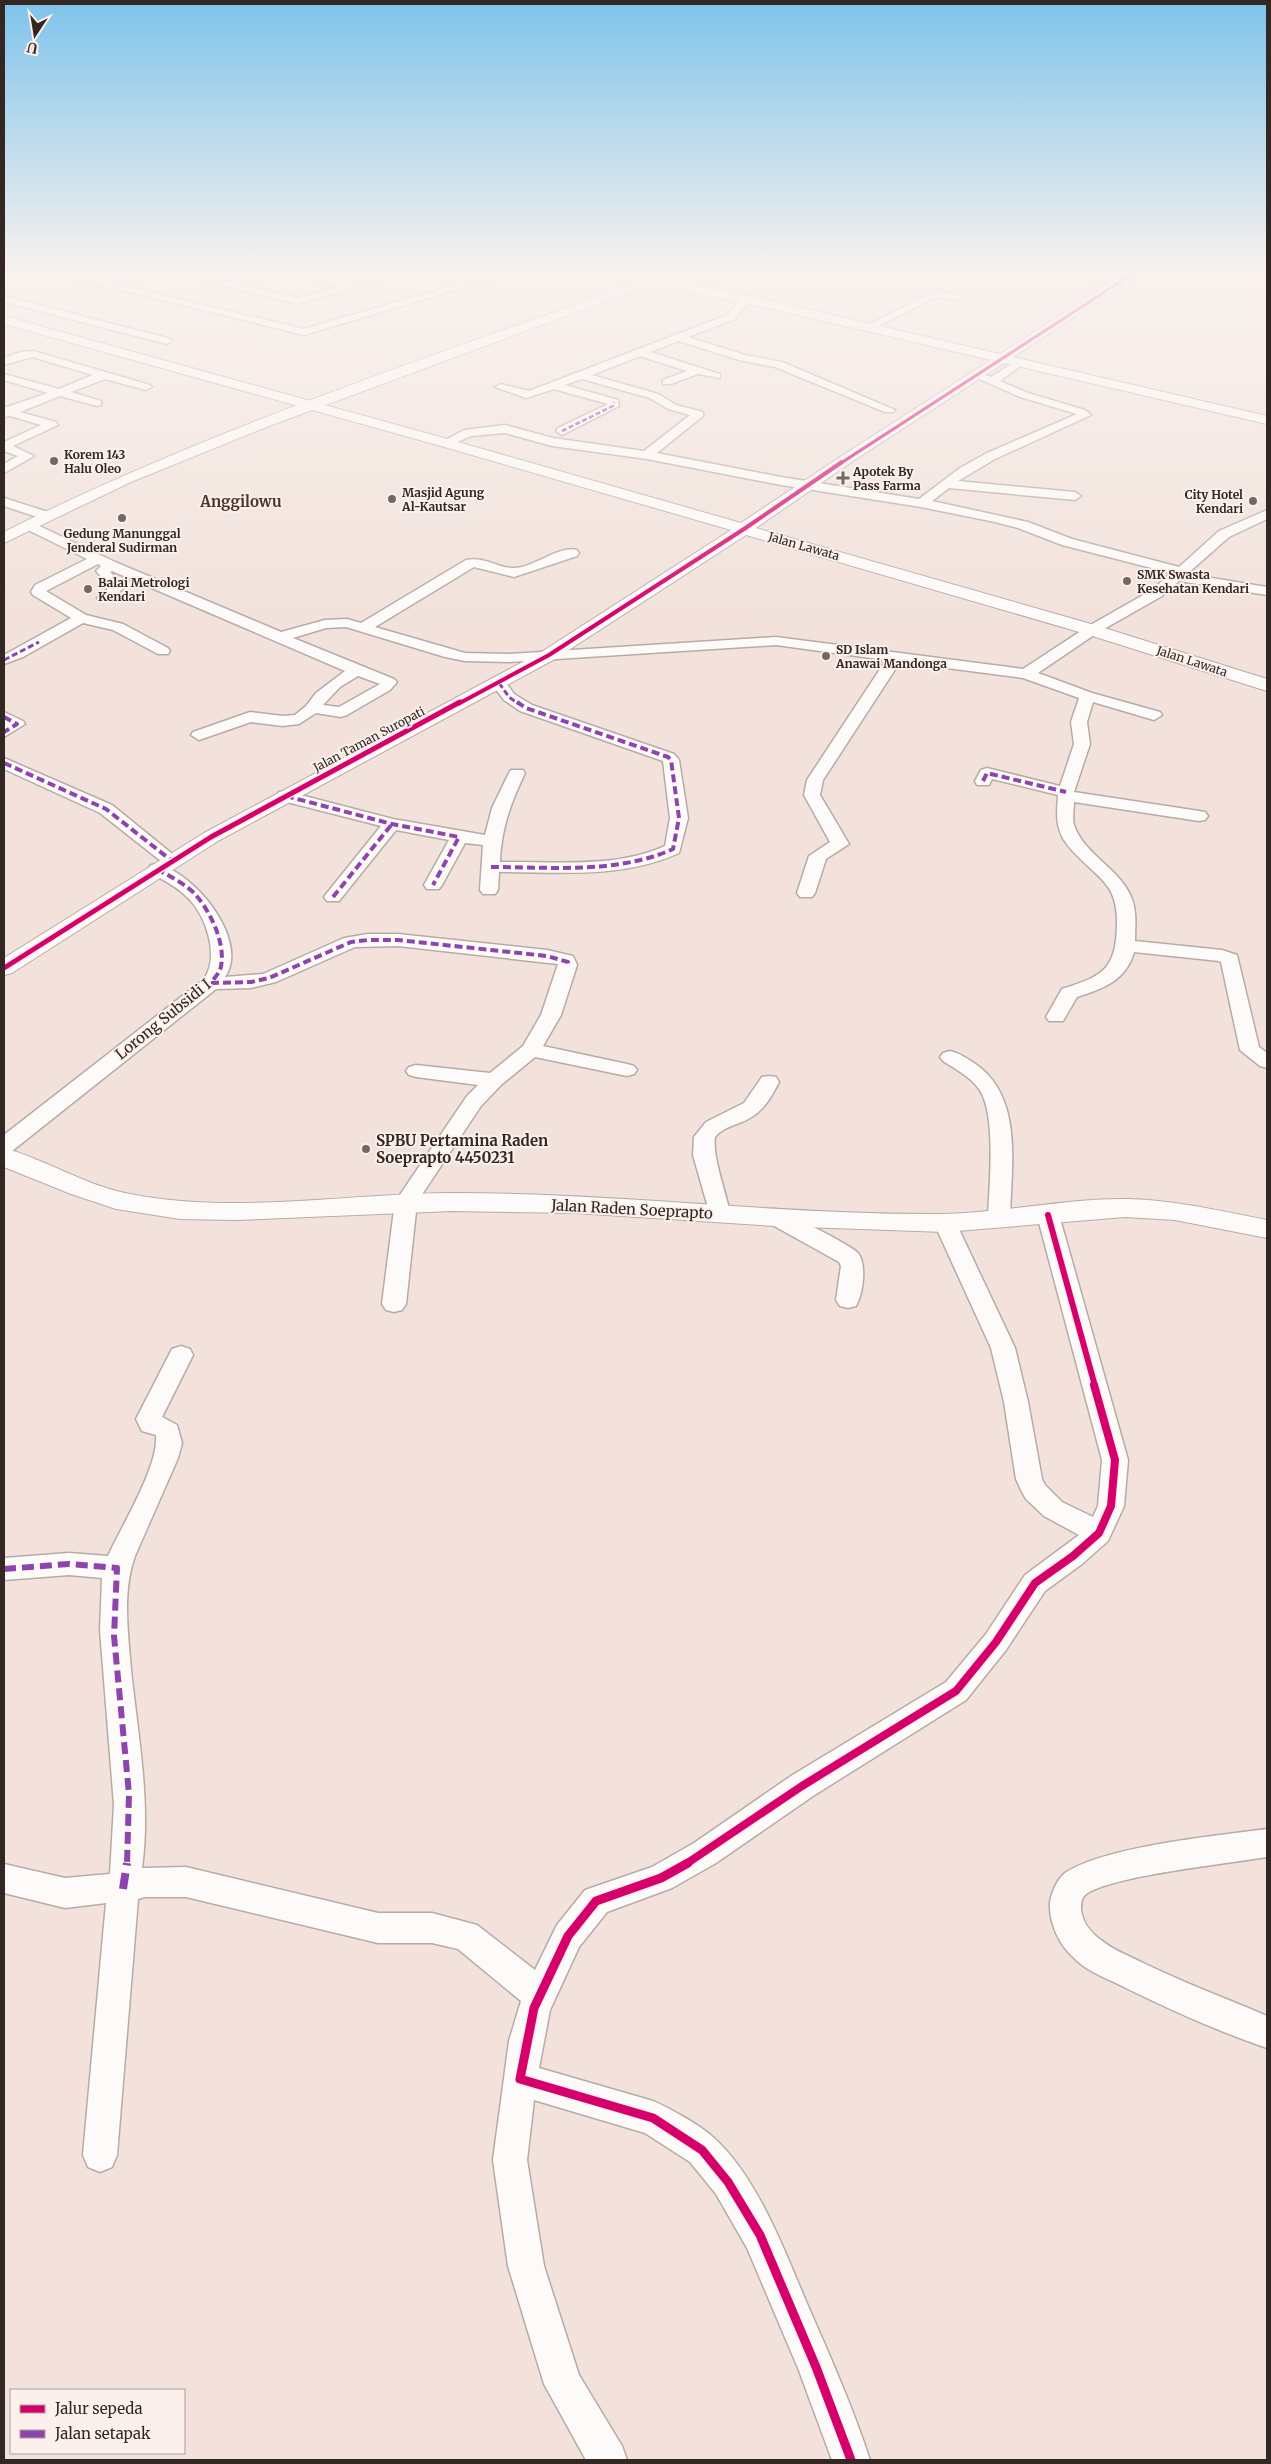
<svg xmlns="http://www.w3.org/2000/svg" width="1271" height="2464" viewBox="0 0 1271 2464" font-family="Merriweather,serif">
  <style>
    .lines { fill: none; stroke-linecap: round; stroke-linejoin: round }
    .minor-casing { stroke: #b7aba6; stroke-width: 3 }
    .tertiary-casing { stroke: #b7aba6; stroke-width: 2 }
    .trunk-casing { stroke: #b7aba6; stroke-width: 2 }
    .minor { fill: #fdfbfa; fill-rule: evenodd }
    .tertiary { fill: #fdfbfa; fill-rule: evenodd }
    .trunk { fill: #fdfbfa; fill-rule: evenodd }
    .quiet-far4 { stroke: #8e44ad; stroke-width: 2.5; stroke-dasharray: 5 2.5; stroke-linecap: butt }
    .quiet-far3 { stroke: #8e44ad; stroke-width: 3; stroke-dasharray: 6 3; stroke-linecap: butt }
    .quiet-far2 { stroke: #8e44ad; stroke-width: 4; stroke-dasharray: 8 4; stroke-linecap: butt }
    .quiet-far1 { stroke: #8e44ad; stroke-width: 6; stroke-dasharray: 12 6; stroke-linecap: butt }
    .quiet { stroke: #8e44ad; stroke-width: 8; stroke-dasharray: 16 8; stroke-linecap: butt }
    .cycleway-far5-casing { stroke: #fbf0eb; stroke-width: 4.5 }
    .cycleway-far4-casing { stroke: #fbf0eb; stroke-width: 5.5 }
    .cycleway-far3-casing { stroke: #fbf0eb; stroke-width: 8 }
    .cycleway-far2-casing { stroke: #fbf0eb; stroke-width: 9 }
    .cycleway-far1-casing { stroke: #fbf0eb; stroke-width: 11 }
    .cycleway-casing { stroke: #fbf0eb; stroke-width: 12 }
    .cycleway-far5 { stroke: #d6006c; stroke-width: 3 }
    .cycleway-far4 { stroke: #d6006c; stroke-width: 4 }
    .cycleway-far3 { stroke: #d6006c; stroke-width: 5 }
    .cycleway-far2 { stroke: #d6006c; stroke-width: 6 }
    .cycleway-far1 { stroke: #d6006c; stroke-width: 8 }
    .cycleway { stroke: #d6006c; stroke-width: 9 }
    .poi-dot { fill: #756863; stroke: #fbf0eb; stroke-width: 2 }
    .labels { text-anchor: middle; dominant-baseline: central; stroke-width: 4; stroke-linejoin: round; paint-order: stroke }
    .far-poi-label { font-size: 12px; font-weight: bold; fill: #322723; stroke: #fbf0eb; text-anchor: start }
    .far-street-label { font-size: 12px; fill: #322723; stroke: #fbf0eb }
    .far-quarter-label { font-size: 15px; font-weight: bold; fill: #4c362c; stroke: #fbf0eb }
    .street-label { font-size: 15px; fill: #322723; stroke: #fbf0eb }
    .poi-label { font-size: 15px; font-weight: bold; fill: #322723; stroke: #fbf0eb; text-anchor: start }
  </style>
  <rect width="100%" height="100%" fill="#f2e2db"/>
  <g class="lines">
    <defs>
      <g id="minor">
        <path d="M 45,271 L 62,271 L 98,280 L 132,271 L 149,271 L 111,283 L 304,329 L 472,280 L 441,271 L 459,271 L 484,277 L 503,271 L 519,271 L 304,335 Z"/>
        <path d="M 168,271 L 185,271 L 298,298 L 341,286 L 289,271 L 306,271 L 353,283 L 395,271 L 411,271 L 298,304 Z"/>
        <path d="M 1081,271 L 1096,271 L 1107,276 L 1098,281 Z"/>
        <path d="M 934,291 L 956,294 L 961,297 L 956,300 L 935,297 L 872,330 L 868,331 L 863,328 Z"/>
        <path d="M 4,296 L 171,339 L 172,341 L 167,344 L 4,302 Z"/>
        <path d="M 747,296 L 752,299 L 735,319 L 688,337 L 745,355 L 782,362 L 895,410 L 893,412 L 885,412 L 775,367 L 739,360 L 679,341 L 650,352 L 720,374 L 720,378 L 698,374 L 671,384 L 663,384 L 663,380 L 687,371 L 640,356 L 592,375 L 658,394 L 676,405 L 703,412 L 703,416 L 657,453 L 781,477 L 919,499 L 960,468 L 987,453 L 1077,414 L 1020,397 L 970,375 L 976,372 L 991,377 L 1019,359 L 1025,362 L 1023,364 L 1000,381 L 1028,393 L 1085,410 L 1091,415 L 995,459 L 958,481 L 1075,492 L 1081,496 L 1075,500 L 949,488 L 932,501 L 1028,522 L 1072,539 L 1179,567 L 1219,531 L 1267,510 L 1267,519 L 1229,537 L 1187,574 L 1267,587 L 1267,595 L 1179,581 L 1162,596 L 1097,633 L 1038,673 L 1092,693 L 1160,712 L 1162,715 L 1154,720 L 1093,702 L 1087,722 L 1090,744 L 1074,792 L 1199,811 L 1205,812 L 1208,816 L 1205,820 L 1199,821 L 1074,802 C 1074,809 1072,818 1074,825 C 1084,855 1121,869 1132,899 C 1137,912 1135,927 1135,941 L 1222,950 L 1237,955 L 1259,1047 L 1267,1053 L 1267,1068 L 1260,1066 L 1240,1050 L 1221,962 L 1219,961 L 1134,952 C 1126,981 1102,989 1077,997 L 1063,1021 L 1049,1021 L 1046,1017 L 1062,989 C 1103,976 1116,970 1117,924 C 1117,912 1116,898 1108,887 C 1096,870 1075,858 1064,840 C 1055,825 1057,811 1058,795 L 992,779 L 989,785 L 977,785 L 975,781 L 981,770 L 987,768 L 1060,786 L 1074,744 L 1071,722 L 1079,698 L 1023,678 L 900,662 L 823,780 L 820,795 L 849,844 L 826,859 L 815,893 L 812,897 L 800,897 L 797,893 L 809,856 L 830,842 L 804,795 L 807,780 L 886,660 L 776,645 L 509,662 L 465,661 L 445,657 L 346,627 L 326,628 L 293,638 L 394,679 L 397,682 L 390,690 L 347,715 L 341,717 L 316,713 L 299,724 L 283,726 L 251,722 L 199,740 L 191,735 L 193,732 L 250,712 L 283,716 L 295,715 L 306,706 L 316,693 L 345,671 L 112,571 L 110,572 L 125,587 L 109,601 L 99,601 L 97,598 L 110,587 L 96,571 L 101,566 L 98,564 L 46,591 L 86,615 L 123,624 L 168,648 L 170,651 L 168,654 L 158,654 L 113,630 L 83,623 L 23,657 L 4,664 L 4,655 L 71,618 L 33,595 L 31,592 L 35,585 L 87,559 L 24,528 L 22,525 L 29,521 L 115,562 L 281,632 L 325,620 L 347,619 L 361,623 L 466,560 C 483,556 496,567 512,568 C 531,570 558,545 577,550 L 579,553 L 577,556 L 514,577 L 474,567 L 375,627 L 465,653 L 509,654 L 776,637 L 1023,669 L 1087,627 L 1152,590 L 1171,573 L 1062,545 L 1018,528 L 995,522 L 921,507 L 781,485 L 647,459 L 552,446 L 505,433 L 471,436 L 446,447 L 440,443 L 464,430 L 505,425 L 553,438 L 644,451 L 690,415 L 668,409 L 650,398 L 582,379 L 565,385 L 618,400 L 619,406 L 562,435 L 556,431 L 558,428 L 608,404 L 554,389 L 526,398 L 495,387 L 501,384 L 529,391 L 727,315 L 743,297 ZM 358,676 L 380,684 L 339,707 L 323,705 L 340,687 Z"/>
        <path d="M 33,351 L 150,385 L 152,387 L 146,390 L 105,379 L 71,392 L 101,401 L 101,405 L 97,406 L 60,396 L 20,412 L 56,422 L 58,425 L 13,446 L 34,456 L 4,473 L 4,464 L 18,456 L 4,451 L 4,442 L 41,425 L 10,416 L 4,417 L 4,408 L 48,393 L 4,380 L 4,374 L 59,389 L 93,375 L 32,357 L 4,365 L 4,358 L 21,352 Z"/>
        <path d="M 4,498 L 51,513 L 53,516 L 46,520 L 4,506 Z"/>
        <path d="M 499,678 L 504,680 L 514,694 L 532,705 L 674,754 L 679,760 L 688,818 L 679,853 C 622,879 561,872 499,872 L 498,890 L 495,894 L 483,894 L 480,890 L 483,845 L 465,843 L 442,885 L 439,889 L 427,889 L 424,885 L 449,840 L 396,830 L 339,901 L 327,901 L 324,897 L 327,893 L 381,826 L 279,800 L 277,796 L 279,792 L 285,791 L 393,819 L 485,835 L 492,808 L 509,773 L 511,770 L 523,770 L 525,773 C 511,802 501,829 500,862 C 554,861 614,869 665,846 L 670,818 L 663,761 L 520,711 L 504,700 L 491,683 Z"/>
        <path d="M 4,712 L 23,721 L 25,724 L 4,737 Z"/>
        <path d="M 4,758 L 112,805 L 181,861 L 178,865 L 166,865 L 100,813 L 4,769 Z"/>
        <path d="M 157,864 C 195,873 250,940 225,977 L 263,974 L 344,938 L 368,934 L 398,934 L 547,950 L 573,956 L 577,965 L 561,1015 L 543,1046 L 627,1064 L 634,1066 L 637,1070 L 634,1074 L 627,1076 L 535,1057 L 501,1085 L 481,1106 L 417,1202 L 406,1304 L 402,1310 L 394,1312 L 386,1310 L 382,1304 L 395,1202 L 467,1096 L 478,1085 L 416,1077 L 409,1075 L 406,1071 L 409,1067 L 416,1065 L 490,1073 L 523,1046 L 541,1015 L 558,964 L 398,946 L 355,947 L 276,982 L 251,988 L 216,989 L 12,1151 L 4,1153 L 4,1135 L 204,979 C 220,956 206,915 187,897 C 176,886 163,880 151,873 L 148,869 L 151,865 Z"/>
        <path d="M 950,1051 C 959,1053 966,1058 974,1063 C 1024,1096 1011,1166 1010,1218 L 1007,1223 L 999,1226 L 991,1223 L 988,1218 C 989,1187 997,1114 979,1089 C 971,1077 955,1069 943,1061 L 940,1057 L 943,1053 Z"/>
        <path d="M 769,1076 L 776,1077 L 779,1082 C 772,1096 764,1110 750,1118 C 738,1125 724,1126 715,1137 C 712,1156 726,1192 730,1213 L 727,1218 L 719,1221 L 711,1218 L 693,1155 L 694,1137 L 706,1122 L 744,1103 L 762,1077 Z"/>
        <path d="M 1048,1207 L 1056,1210 L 1059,1215 L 1128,1460 L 1124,1506 L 1108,1541 L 1082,1564 L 1045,1591 L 1006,1650 L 966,1700 L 813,1796 L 716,1863 L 672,1888 L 607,1912 L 579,1947 L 550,2010 L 539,2068 L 653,2101 C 671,2109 700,2125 714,2138 C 758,2178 785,2252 808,2306 C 830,2356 853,2408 870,2460 L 832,2460 L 798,2368 L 747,2248 L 716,2194 L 690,2162 L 645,2133 L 534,2100 L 527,2160 L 544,2266 L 579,2375 L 622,2446 L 627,2460 L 586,2460 L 544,2384 L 508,2266 L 493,2160 L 509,2041 L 521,2001 L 458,1949 L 432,1943 L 378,1943 L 186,1897 L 145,1897 L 138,1899 L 117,2155 L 112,2167 L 100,2172 L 88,2167 L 83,2155 L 106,1903 L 65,1908 L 4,1893 L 4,1864 L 65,1878 L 110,1874 L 114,1805 L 100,1630 L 102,1578 L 69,1575 L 4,1580 L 4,1558 L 69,1553 L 108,1556 C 121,1527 159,1466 156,1435 L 142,1431 L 136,1419 L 172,1349 L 181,1346 L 190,1349 L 193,1355 L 162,1417 L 177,1425 L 182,1443 L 178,1458 L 135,1556 C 122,1592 128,1632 131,1670 C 138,1735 151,1803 142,1868 L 186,1867 L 378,1913 L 432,1913 L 477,1925 L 535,1970 L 557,1925 L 585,1890 L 652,1867 L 694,1843 L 791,1776 L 946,1682 L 986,1634 L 1025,1575 L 1079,1535 L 1044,1516 L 1026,1499 L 1022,1492 L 1016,1479 L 1004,1402 L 991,1348 L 934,1223 L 937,1218 L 945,1215 L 953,1218 L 956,1223 L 1015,1348 L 1028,1402 L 1042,1479 L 1045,1485 L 1062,1502 L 1093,1517 L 1098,1506 L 1102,1460 L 1037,1215 L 1040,1210 Z"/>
        <path d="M 775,1209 C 787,1213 851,1245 858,1253 C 867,1265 863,1294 856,1306 L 848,1308 L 840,1306 L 836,1300 L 841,1266 L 839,1262 L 767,1222 L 764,1217 L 767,1212 Z"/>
        <path d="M 1267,1829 L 1267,1857 C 1232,1863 1108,1876 1085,1895 C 1081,1899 1081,1904 1081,1909 C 1082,1922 1091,1933 1101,1940 C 1113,1950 1127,1955 1141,1962 C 1182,1982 1225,1998 1267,2016 L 1267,2048 C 1217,2031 1166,2008 1118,1984 C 1103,1977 1085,1970 1073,1957 C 1059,1944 1049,1923 1050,1903 C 1051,1894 1057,1879 1065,1873 C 1106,1846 1216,1836 1267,1829 Z"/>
      </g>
      <path id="tertiary" d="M 604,271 L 628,271 L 768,300 L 1000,354 L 1129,271 L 1143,271 L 1013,357 L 1267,416 L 1267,424 L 1004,363 L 850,463 L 756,528 L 1098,626 L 1267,679 L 1267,691 L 1086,634 L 746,535 L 555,659 L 218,841 L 12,973 L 4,975 L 4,958 L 204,833 L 543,651 L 731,530 L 441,446 L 4,324 L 4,316 L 451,440 L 741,523 L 840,457 L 991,360 L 768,308 L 610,275 Z"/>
      <g id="trunk">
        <path d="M 670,271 L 687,271 L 269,426 L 131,482 L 4,543 L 4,532 C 217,425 445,352 670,271 Z"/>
        <path d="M 4,1148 C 47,1160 86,1186 130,1194 C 234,1215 351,1193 456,1193 C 619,1193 780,1215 943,1214 C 1004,1213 1066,1198 1128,1199 C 1175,1200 1221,1211 1267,1220 L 1267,1238 L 1175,1220 L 1125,1217 L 945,1232 L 775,1226 L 576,1213 L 453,1211 L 237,1220 L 180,1219 L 116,1209 L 71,1194 L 4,1167 Z"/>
      </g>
    </defs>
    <use href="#minor" class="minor-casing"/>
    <use href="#tertiary" class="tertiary-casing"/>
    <use href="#trunk" class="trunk-casing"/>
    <use href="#minor" class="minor"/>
    <use href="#tertiary" class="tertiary"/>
    <use href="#trunk" class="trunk"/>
    <path class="quiet-far4" d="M 562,431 L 613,406 L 614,402"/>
    <g class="quiet-far3">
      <path d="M 4,660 L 39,642"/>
      <path d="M 499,683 L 509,697 L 519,704"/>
    </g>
    <g class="quiet-far2">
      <path d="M 4,717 L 17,724 L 4,732"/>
      <path d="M 4,763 L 106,809 L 172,861"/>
      <path d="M 983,781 L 987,773 L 1066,792"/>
      <path d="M 286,796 L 392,824 L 459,837 L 433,885"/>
      <path d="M 491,867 C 552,867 617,874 673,849 L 679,818 L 671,760 L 668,757 L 526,708 L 517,702"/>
      <path d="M 157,869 C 169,876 182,882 193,892 C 209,908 226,943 221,966 C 220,973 214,978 211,983"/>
      <path d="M 333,897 L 392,824"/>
      <path d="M 211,983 L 251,982 L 269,978 L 351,942 L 368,940 L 398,940 L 547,956 L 568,962 L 568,965"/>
    </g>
    <path class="quiet-far1" d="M 4,1569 L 69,1564 L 117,1568 L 114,1636 L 129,1794 L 127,1864"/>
    <path class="quiet" d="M 123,1889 L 127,1863"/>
    <defs>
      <path id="cycleway-far5" d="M 841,463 L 1137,271"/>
      <path id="cycleway-far4" d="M 458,704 L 549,655 L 744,529 L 842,462"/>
      <path id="cycleway-far3" d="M 4,968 L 211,837 L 460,702"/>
      <path id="cycleway-far2" d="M 1048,1215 L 1095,1386"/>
      <path id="cycleway-far1" d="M 686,1864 L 802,1786 L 956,1691 L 996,1642 L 1035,1583 L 1073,1556 L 1099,1533 L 1111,1506 L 1115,1460 L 1094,1385"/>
      <path id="cycleway" d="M 688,1863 L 661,1878 L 596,1901 L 568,1936 L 534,2008 L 520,2079 L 653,2118 L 702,2150 L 728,2182 L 760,2235 L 816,2367 L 851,2460"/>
    </defs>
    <use href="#cycleway-far5" class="cycleway-far5-casing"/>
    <use href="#cycleway-far4" class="cycleway-far4-casing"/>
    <use href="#cycleway-far3" class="cycleway-far3-casing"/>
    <use href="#cycleway-far2" class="cycleway-far2-casing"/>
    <use href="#cycleway-far1" class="cycleway-far1-casing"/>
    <use href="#cycleway" class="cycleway-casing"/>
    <use href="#cycleway-far5" class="cycleway-far5"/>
    <use href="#cycleway-far4" class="cycleway-far4"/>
    <use href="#cycleway-far3" class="cycleway-far3"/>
    <use href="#cycleway-far2" class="cycleway-far2"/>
    <use href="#cycleway-far1" class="cycleway-far1"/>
    <use href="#cycleway" class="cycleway"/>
  </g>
  <linearGradient id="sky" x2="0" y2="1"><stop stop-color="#7ec3eb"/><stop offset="0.44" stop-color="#f9f2ef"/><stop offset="1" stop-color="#f9f2ef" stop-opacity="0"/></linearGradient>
  <rect width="1271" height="616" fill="url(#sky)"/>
  <g class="poi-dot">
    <circle cx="54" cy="461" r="5"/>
    <path d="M840.5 470.5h5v5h5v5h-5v5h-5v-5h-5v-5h5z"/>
    <circle cx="392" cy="499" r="5"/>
    <circle cx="1253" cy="501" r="5"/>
    <circle cx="122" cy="518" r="5"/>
    <circle cx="1127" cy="581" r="5"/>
    <circle cx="88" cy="589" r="5"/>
    <circle cx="826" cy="656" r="5"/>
    <circle cx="366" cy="1149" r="5"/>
  </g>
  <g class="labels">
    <g class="far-poi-label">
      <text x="64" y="454">Korem 143<tspan x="64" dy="14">Halu Oleo</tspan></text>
      <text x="853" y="471">Apotek By<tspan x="853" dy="14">Pass Farma</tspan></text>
      <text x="402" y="492">Masjid Agung<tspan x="402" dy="14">Al-Kautsar</tspan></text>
      <text x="1243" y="494" text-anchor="end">City Hotel<tspan x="1243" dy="14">Kendari</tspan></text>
      <text x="122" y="533" text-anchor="middle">Gedung Manunggal<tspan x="122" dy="14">Jenderal Sudirman</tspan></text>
      <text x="1137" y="574">SMK Swasta<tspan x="1137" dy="14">Kesehatan Kendari</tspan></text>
      <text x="98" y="582">Balai Metrologi<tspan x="98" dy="14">Kendari</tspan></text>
      <text x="836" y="649">SD Islam<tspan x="836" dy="14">Anawai Mandonga</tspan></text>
    </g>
    <g class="far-street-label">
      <text transform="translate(804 546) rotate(16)">Jalan Lawata</text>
      <text transform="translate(1192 661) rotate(18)">Jalan Lawata</text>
      <text transform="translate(369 739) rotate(-28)">Jalan Taman Suropati</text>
    </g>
    <g class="far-quarter-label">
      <text x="241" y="501">Anggilowu</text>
    </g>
    <g class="street-label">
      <text transform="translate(163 1019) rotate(-39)">Lorong Subsidi I</text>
      <text transform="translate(632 1209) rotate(3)">Jalan Raden Soeprapto</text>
    </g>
    <g class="poi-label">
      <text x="376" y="1140">SPBU Pertamina Raden<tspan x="376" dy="17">Soeprapto 4450231</tspan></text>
    </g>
  </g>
  <rect width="1271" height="2464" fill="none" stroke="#322723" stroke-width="10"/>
  <rect x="10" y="2389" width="175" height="65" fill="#fbf0eb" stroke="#aba09b"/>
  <rect x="20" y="2405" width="25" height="8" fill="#d6006c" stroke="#aba09b"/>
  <text x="55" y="2414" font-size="15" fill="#322723">Jalur sepeda</text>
  <rect x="20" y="2430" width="25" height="8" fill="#8e44ad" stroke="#aba09b"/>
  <text x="55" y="2439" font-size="15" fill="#322723">Jalan setapak</text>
  <g transform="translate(35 35) rotate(192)" stroke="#fbf0eb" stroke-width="4" paint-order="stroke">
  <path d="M0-4L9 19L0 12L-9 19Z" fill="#322723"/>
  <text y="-8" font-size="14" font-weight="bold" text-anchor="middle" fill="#322723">U</text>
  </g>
</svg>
